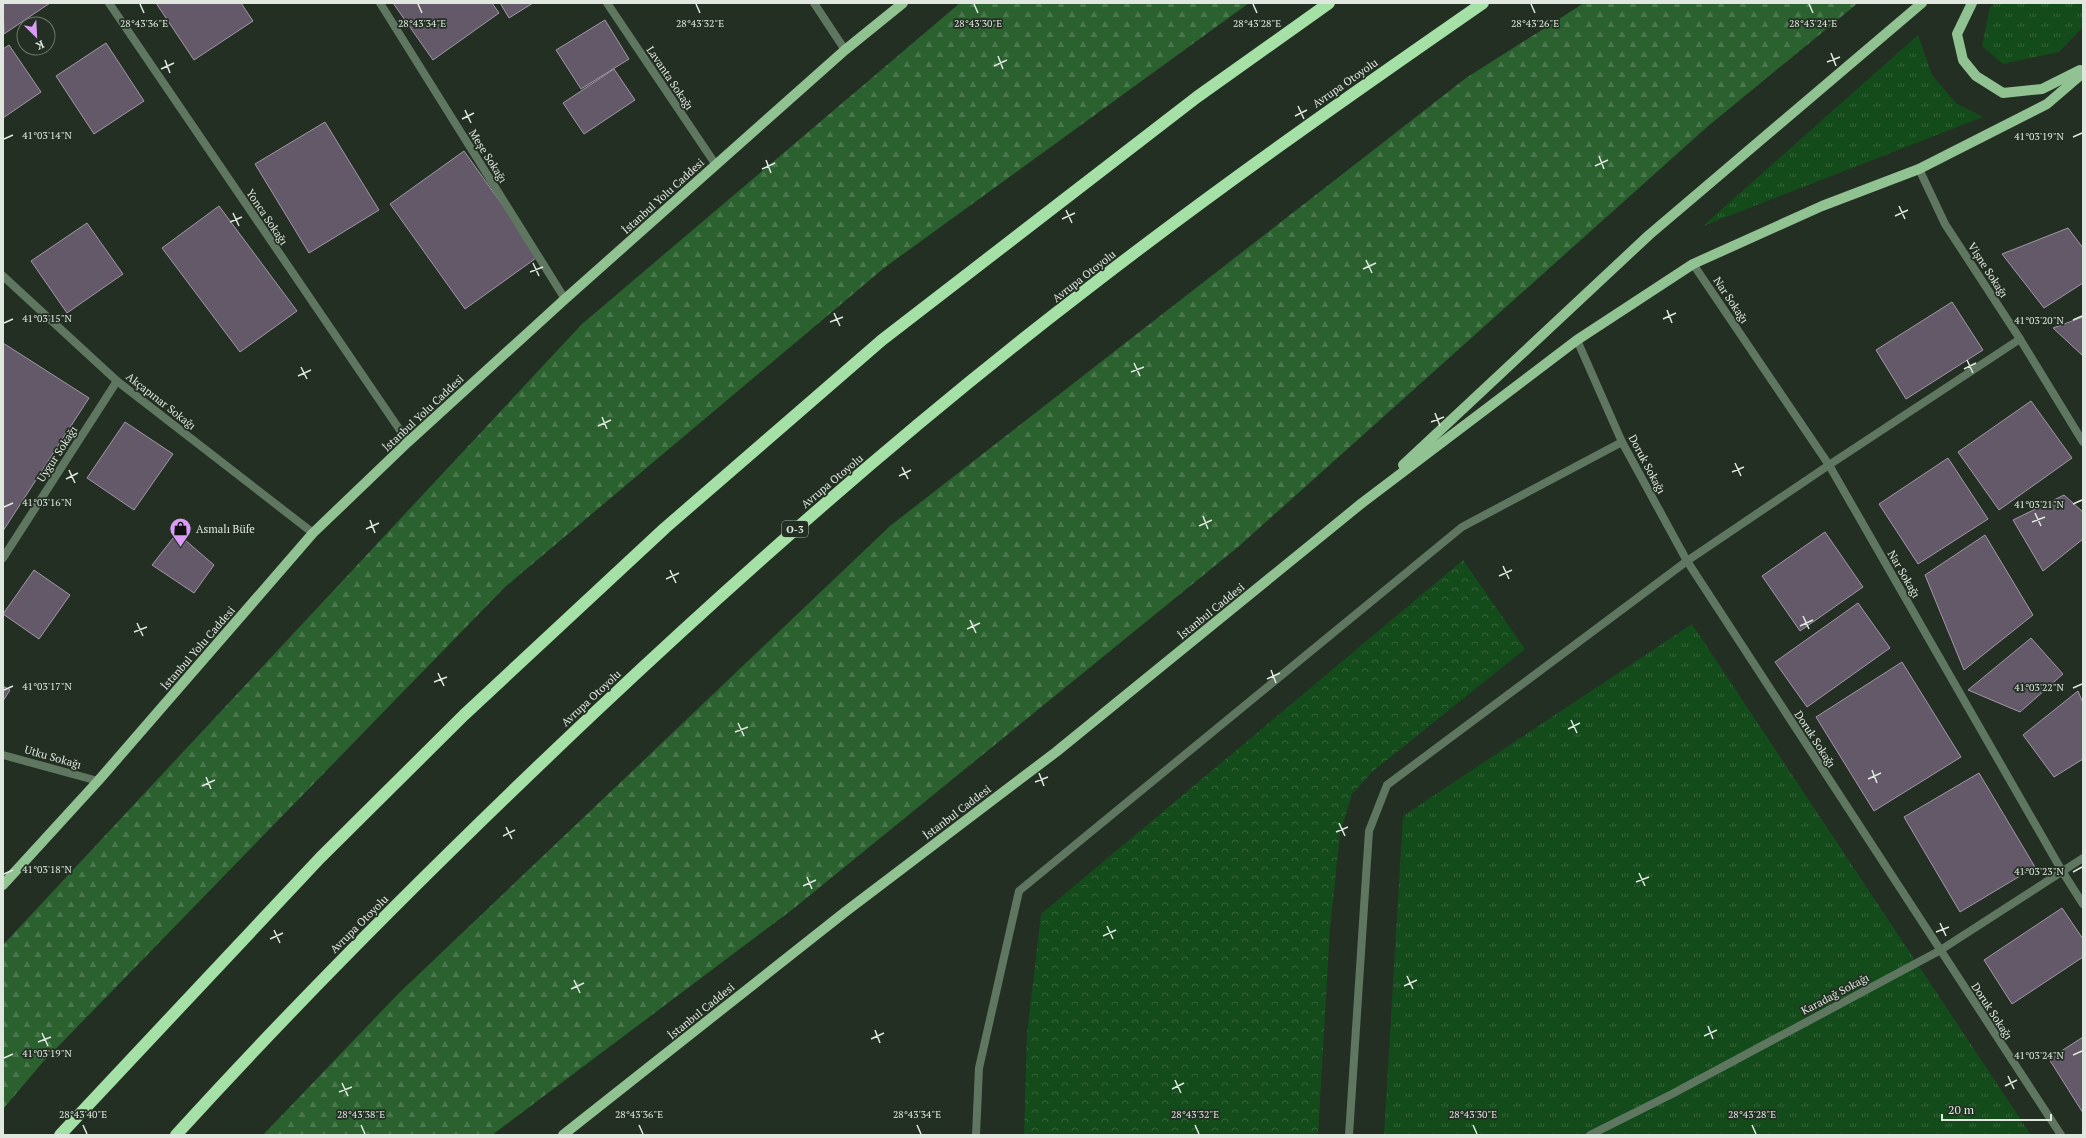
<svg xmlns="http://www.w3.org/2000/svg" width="2086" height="1138" viewBox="0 0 2086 1138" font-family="'PT Serif',serif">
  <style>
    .grass { fill: url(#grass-tufts) }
    .forest { fill: url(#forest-firs) }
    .park { fill: url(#park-crowns) }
    .building { fill: #635968; stroke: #a297a7 }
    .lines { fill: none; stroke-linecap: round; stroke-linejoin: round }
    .street { stroke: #5f7760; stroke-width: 8 }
    .primary { stroke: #91c292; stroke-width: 10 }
    .highway { stroke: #a5e0a6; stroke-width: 12 }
    .ticks { fill: none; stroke: #dfe7df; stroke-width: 1.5 }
    .labels { text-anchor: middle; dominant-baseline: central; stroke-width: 3.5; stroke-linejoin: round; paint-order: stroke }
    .shield { fill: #232f23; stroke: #a7b0a7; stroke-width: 1 }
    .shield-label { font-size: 10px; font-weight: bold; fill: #dfe7df }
    .street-label { font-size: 11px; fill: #dfe7df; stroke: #232f23 }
    .poi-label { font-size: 11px; fill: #dfe7df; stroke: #232f23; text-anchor: start }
    .ticks-label { font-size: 10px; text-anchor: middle; fill: #dfe7df; stroke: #232f23; stroke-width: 3.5; stroke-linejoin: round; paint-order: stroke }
  </style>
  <defs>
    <pattern id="grass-tufts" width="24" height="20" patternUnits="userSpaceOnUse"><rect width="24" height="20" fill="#144b1a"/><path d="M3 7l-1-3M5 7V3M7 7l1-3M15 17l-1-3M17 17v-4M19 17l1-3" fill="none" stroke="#36653b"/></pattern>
    <pattern id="forest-firs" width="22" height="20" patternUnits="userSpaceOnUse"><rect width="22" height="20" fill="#2a612e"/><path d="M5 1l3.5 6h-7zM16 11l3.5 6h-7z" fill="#48784c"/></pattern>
    <pattern id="park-crowns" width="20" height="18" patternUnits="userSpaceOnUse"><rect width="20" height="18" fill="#144b1a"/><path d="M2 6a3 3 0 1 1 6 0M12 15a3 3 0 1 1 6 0" fill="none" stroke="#36653b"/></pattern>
  </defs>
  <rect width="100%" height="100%" fill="#232f23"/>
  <g class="grass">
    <path d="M 1995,3 L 2083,3 L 2083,27 L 2059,52 L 2003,64 L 1982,46 L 1990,7 Z"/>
    <path d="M 1918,35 L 1932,75 L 1956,103 L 1983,117 L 1703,226 Z"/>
    <path d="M 1692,624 L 2031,1135 L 1384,1135 L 1403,816 Z"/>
  </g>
  <g class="forest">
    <path d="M 960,3 L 1249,3 L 884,268 L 505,587 L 42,1063 L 3,1109 L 3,945 L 582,324 Z"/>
    <path d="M 1584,3 L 1858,3 L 1707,127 L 1238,547 L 793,909 L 492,1135 L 263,1135 L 398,994 L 890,526 L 1466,78 Z"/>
  </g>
  <path class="park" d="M 1463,560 L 1525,649 L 1372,772 L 1352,794 L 1340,834 L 1330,929 L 1318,1135 L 1024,1135 L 1027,1034 L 1041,914 Z"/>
  <g class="building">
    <path d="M 3,3 L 50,3 L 4,34 Z"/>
    <path d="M 156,3 L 241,3 L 253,21 L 194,60 Z"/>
    <path d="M 393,3 L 492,3 L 499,13 L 433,60 Z"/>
    <path d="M 500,3 L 533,3 L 509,18 Z"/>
    <path d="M 605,20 L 629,59 L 581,89 L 556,50 Z"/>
    <path d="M 106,43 L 144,101 L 94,134 L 56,76 Z"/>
    <path d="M 9,45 L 41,92 L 3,118 L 3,49 Z"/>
    <path d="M 614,69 L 635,100 L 584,134 L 563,103 Z"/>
    <path d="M 325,122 L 379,210 L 309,253 L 255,164 Z"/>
    <path d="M 464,151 L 539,256 L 465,309 L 390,204 Z"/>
    <path d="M 219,206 L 297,311 L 240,352 L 162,248 Z"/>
    <path d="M 87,223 L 123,274 L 67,313 L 31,261 Z"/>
    <path d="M 2068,228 L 2083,248 L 2083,283 L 2044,308 L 2002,254 Z"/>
    <path d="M 1952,302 L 1983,350 L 1906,399 L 1876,350 Z"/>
    <path d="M 2083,317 L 2083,356 L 2053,328 Z"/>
    <path d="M 3,343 L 89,398 L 3,531 Z"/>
    <path d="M 2031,401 L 2072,458 L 1999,510 L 1958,452 Z"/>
    <path d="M 125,422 L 173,454 L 134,510 L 87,478 Z"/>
    <path d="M 1948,458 L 1988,519 L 1918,564 L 1879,504 Z"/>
    <path d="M 2064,495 L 2083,512 L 2083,539 L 2043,571 L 2013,520 Z"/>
    <path d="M 1825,532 L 1863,587 L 1800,631 L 1762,576 Z"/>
    <path d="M 177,533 L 214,565 L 194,593 L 152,565 Z"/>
    <path d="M 1985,535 L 2033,615 L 1964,670 L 1925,575 Z"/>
    <path d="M 34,570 L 70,595 L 39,639 L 3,614 Z"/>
    <path d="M 1858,603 L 1890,648 L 1807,707 L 1775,662 Z"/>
    <path d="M 2031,638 L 2063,674 L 2020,712 L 1968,690 Z"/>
    <path d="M 1902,662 L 1961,757 L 1874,811 L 1816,717 Z"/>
    <path d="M 3,686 L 10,690 L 3,701 Z"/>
    <path d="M 2078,691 L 2083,703 L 2083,759 L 2054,777 L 2023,735 Z"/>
    <path d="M 1979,773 L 2035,867 L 1960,912 L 1904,817 Z"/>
    <path d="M 2062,908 L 2083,939 L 2083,957 L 2012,1004 L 1984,960 Z"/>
    <path d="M 2083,1037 L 2083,1113 L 2049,1059 Z"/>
  </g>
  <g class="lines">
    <g class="street">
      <path d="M 109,3 L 408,442"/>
      <path d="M 380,3 L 565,299"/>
      <path d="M 607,3 L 716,165"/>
      <path d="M 814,3 L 845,50"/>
      <path d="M 1919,169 L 1945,224 L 2020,339 L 2083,442"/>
      <path d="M 1693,264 L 1829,465 L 2062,871 L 2083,904"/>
      <path d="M 3,276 L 117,381 L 313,533"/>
      <path d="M 1577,340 L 1622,442 L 1687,561 L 2061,1135"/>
      <path d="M 3,558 L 117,381"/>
      <path d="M 3,755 L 98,781"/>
      <path d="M 976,1135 L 979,1068 L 1019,891 L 1462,527 L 1622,442"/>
      <path d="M 1349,1135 L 1369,831 L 1387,785 L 1687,561 L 1829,465 L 2020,339"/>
      <path d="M 1590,1135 L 1672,1094 L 1939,951 L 2083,858"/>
    </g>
    <g class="primary">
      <path d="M 1972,3 L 1957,34 L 1963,60 L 1976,76 L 2003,93 L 2042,89 L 2080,70"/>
      <path d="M 1403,465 L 1649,235 L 1922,3"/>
      <path d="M 3,885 L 98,781 L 313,533 L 408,442 L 565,299 L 845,50 L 903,3"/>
      <path d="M 563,1135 L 845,912 L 1056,752 L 1362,503 L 1577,340 L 1693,264 L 1822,206 L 1919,169 L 2047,104 L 2083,73"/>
    </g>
    <g class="highway">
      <path d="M 60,1135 L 320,858 L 464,715 L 665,528 L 882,340 L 1197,97 L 1329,3"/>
      <path d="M 176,1135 C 309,989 449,850 593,714 C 751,565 915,421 1087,289 C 1216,189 1349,96 1483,3"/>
    </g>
  </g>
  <path class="ticks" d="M 140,4 L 144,13M 418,4 L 422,13M 696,4 L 700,13M 974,4 L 978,13M 1253,4 L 1257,13M 1531,4 L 1535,13M 1809,4 L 1813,13M 1831,53 L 1836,66M 998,56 L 1003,69M 165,60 L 170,73M 1827,62 L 1840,57M 994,66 L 1007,60M 161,69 L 174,63M 1298,106 L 1304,119M 465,110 L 471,123M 1295,116 L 1307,110M 462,119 L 474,113M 2073,137 L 2082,133M 4,139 L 13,135M 1599,156 L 1604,169M 766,160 L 771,173M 1595,166 L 1608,160M 762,169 L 775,163M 1899,206 L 1905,219M 1066,210 L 1072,223M 233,213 L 239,226M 1895,216 L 1908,210M 1062,219 L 1075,213M 230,222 L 242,217M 1366,260 L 1372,273M 533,263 L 539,276M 1363,269 L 1376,263M 530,272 L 543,267M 1667,310 L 1672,323M 834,313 L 840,326M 1663,319 L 1676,313M 2073,320 L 2082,316M 830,322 L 843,317M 4,323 L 13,319M 1967,360 L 1973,373M 1134,363 L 1140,376M 301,367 L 307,379M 1964,369 L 1976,363M 1131,372 L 1144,367M 298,376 L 311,370M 1435,413 L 1440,426M 602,417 L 607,429M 1431,422 L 1444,417M 598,426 L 611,420M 1735,463 L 1741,476M 902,467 L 908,479M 69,470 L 75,483M 1732,472 L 1744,467M 899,476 L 911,470M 66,479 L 78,473M 2073,504 L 2082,500M 4,507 L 13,503M 2035,513 L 2041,526M 1203,516 L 1208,529M 370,520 L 375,533M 2032,522 L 2045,517M 1199,526 L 1212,520M 366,529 L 379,523M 1503,566 L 1509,579M 670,570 L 676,583M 1499,576 L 1512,570M 666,579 L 679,573M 1803,616 L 1809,629M 970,620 L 976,633M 137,623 L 143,636M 1800,626 L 1813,620M 967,629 L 980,623M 134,632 L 147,627M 1271,670 L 1276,683M 438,673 L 444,686M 1267,679 L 1280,673M 434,682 L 447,677M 2073,688 L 2082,684M 4,690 L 13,686M 1571,720 L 1577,733M 738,723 L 744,736M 1568,729 L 1580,723M 735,732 L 748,727M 1872,770 L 1877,783M 1039,773 L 1044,786M 206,777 L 211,789M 1868,779 L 1881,773M 1035,782 L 1048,777M 202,786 L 215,780M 1339,823 L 1345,836M 506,827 L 512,839M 1336,832 L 1348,827M 503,836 L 515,830M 2073,872 L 2082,867M 1639,873 L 1645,886M 4,874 L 13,870M 807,877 L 812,889M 1636,882 L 1649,877M 803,886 L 816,880M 1940,923 L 1946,936M 1107,926 L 1113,939M 274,930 L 280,943M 1936,932 L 1949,927M 1103,936 L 1116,930M 270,939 L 283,933M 1407,976 L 1413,989M 574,980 L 580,993M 1404,986 L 1417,980M 571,989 L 584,983M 1708,1026 L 1713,1039M 875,1030 L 880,1043M 42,1033 L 48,1046M 1704,1036 L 1717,1030M 871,1039 L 884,1033M 38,1042 L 51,1037M 2073,1055 L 2082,1051M 4,1058 L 13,1054M 2008,1076 L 2014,1089M 1175,1080 L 1181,1093M 342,1083 L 348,1096M 2005,1086 L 2017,1080M 1172,1089 L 1184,1083M 339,1092 L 352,1087M 83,1125 L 87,1134M 361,1125 L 365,1134M 639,1125 L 643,1134M 917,1125 L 921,1134M 1195,1125 L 1199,1134M 1473,1125 L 1477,1134M 1752,1125 L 1756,1134"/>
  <defs>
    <symbol id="shop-pin" viewBox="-11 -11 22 30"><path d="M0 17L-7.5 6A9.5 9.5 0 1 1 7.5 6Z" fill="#da9af6" stroke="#232f23"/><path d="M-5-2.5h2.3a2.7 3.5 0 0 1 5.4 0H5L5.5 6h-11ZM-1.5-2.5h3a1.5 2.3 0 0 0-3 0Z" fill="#111"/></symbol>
  </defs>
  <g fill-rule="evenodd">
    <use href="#shop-pin" x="168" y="516" width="25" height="34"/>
  </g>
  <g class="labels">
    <rect class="shield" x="782" y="521" width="26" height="16" rx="3"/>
    <g class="shield-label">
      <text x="795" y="529">O-3</text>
    </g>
    <g class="street-label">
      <text transform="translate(670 78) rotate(56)">Lavanta Sokağı</text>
      <text transform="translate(1345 83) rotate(-35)">Avrupa Otoyolu</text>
      <text transform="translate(488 156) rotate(58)">Meşe Sokağı</text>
      <text transform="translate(663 196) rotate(-42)">İstanbul Yolu Caddesi</text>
      <text transform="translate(267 217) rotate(56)">Yonca Sokağı</text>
      <text transform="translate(1988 270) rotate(57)">Vişne Sokağı</text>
      <text transform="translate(1084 276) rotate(-38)">Avrupa Otoyolu</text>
      <text transform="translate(1731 300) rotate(56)">Nar Sokağı</text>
      <text transform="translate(161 401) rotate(38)">Akçapınar Sokağı</text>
      <text transform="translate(423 413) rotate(-43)">İstanbul Yolu Caddesi</text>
      <text transform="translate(57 454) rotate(-57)">Uygur Sokağı</text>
      <text transform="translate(1647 464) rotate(62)">Doruk Sokağı</text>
      <text transform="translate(832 481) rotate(-40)">Avrupa Otoyolu</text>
      <text transform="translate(1904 574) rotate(60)">Nar Sokağı</text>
      <text transform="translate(1211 611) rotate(-39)">İstanbul Caddesi</text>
      <text transform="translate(198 648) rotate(-49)">İstanbul Yolu Caddesi</text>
      <text transform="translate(591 698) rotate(-43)">Avrupa Otoyolu</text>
      <text transform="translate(1815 739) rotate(57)">Doruk Sokağı</text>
      <text transform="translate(53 757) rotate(16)">Utku Sokağı</text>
      <text transform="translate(957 812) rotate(-37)">İstanbul Caddesi</text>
      <text transform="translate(359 924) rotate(-45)">Avrupa Otoyolu</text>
      <text transform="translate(1835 994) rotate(-28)">Karadağ Sokağı</text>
      <text transform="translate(701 1011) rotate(-39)">İstanbul Caddesi</text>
      <text transform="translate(1992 1011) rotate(57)">Doruk Sokağı</text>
    </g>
    <g class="poi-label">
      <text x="196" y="529">Asmalı Büfe</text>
    </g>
  </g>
  <g class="ticks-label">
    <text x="144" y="27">28°43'36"E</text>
    <text x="422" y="27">28°43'34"E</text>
    <text x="700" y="27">28°43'32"E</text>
    <text x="978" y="27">28°43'30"E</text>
    <text x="1257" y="27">28°43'28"E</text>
    <text x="1535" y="27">28°43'26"E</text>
    <text x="1813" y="27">28°43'24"E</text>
    <text x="47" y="139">41°03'14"N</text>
    <text x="2039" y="140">41°03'19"N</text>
    <text x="47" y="322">41°03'15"N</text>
    <text x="2039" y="324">41°03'20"N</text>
    <text x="47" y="506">41°03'16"N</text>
    <text x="2039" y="508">41°03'21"N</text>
    <text x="47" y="690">41°03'17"N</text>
    <text x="2039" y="691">41°03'22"N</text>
    <text x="47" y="873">41°03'18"N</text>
    <text x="2039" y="875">41°03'23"N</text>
    <text x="47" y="1057">41°03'19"N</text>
    <text x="2039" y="1059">41°03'24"N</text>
    <text x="83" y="1118">28°43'40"E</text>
    <text x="361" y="1118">28°43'38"E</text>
    <text x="639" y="1118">28°43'36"E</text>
    <text x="917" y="1118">28°43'34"E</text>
    <text x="1195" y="1118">28°43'32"E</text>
    <text x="1473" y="1118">28°43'30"E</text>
    <text x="1752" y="1118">28°43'28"E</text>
  </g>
  <rect width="2086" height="1138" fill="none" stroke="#dfe7df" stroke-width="8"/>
  <g transform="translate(36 36) rotate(156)"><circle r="19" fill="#232f23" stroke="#6e796e"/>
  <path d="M0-3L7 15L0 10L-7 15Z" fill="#da9af6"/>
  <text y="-6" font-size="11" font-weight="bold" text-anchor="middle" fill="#dfe7df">K</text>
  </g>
  <path d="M1942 1114v6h109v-6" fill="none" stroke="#dfe7df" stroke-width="2"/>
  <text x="1948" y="1114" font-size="12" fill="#dfe7df" stroke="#232f23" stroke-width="3" paint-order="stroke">20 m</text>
</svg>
